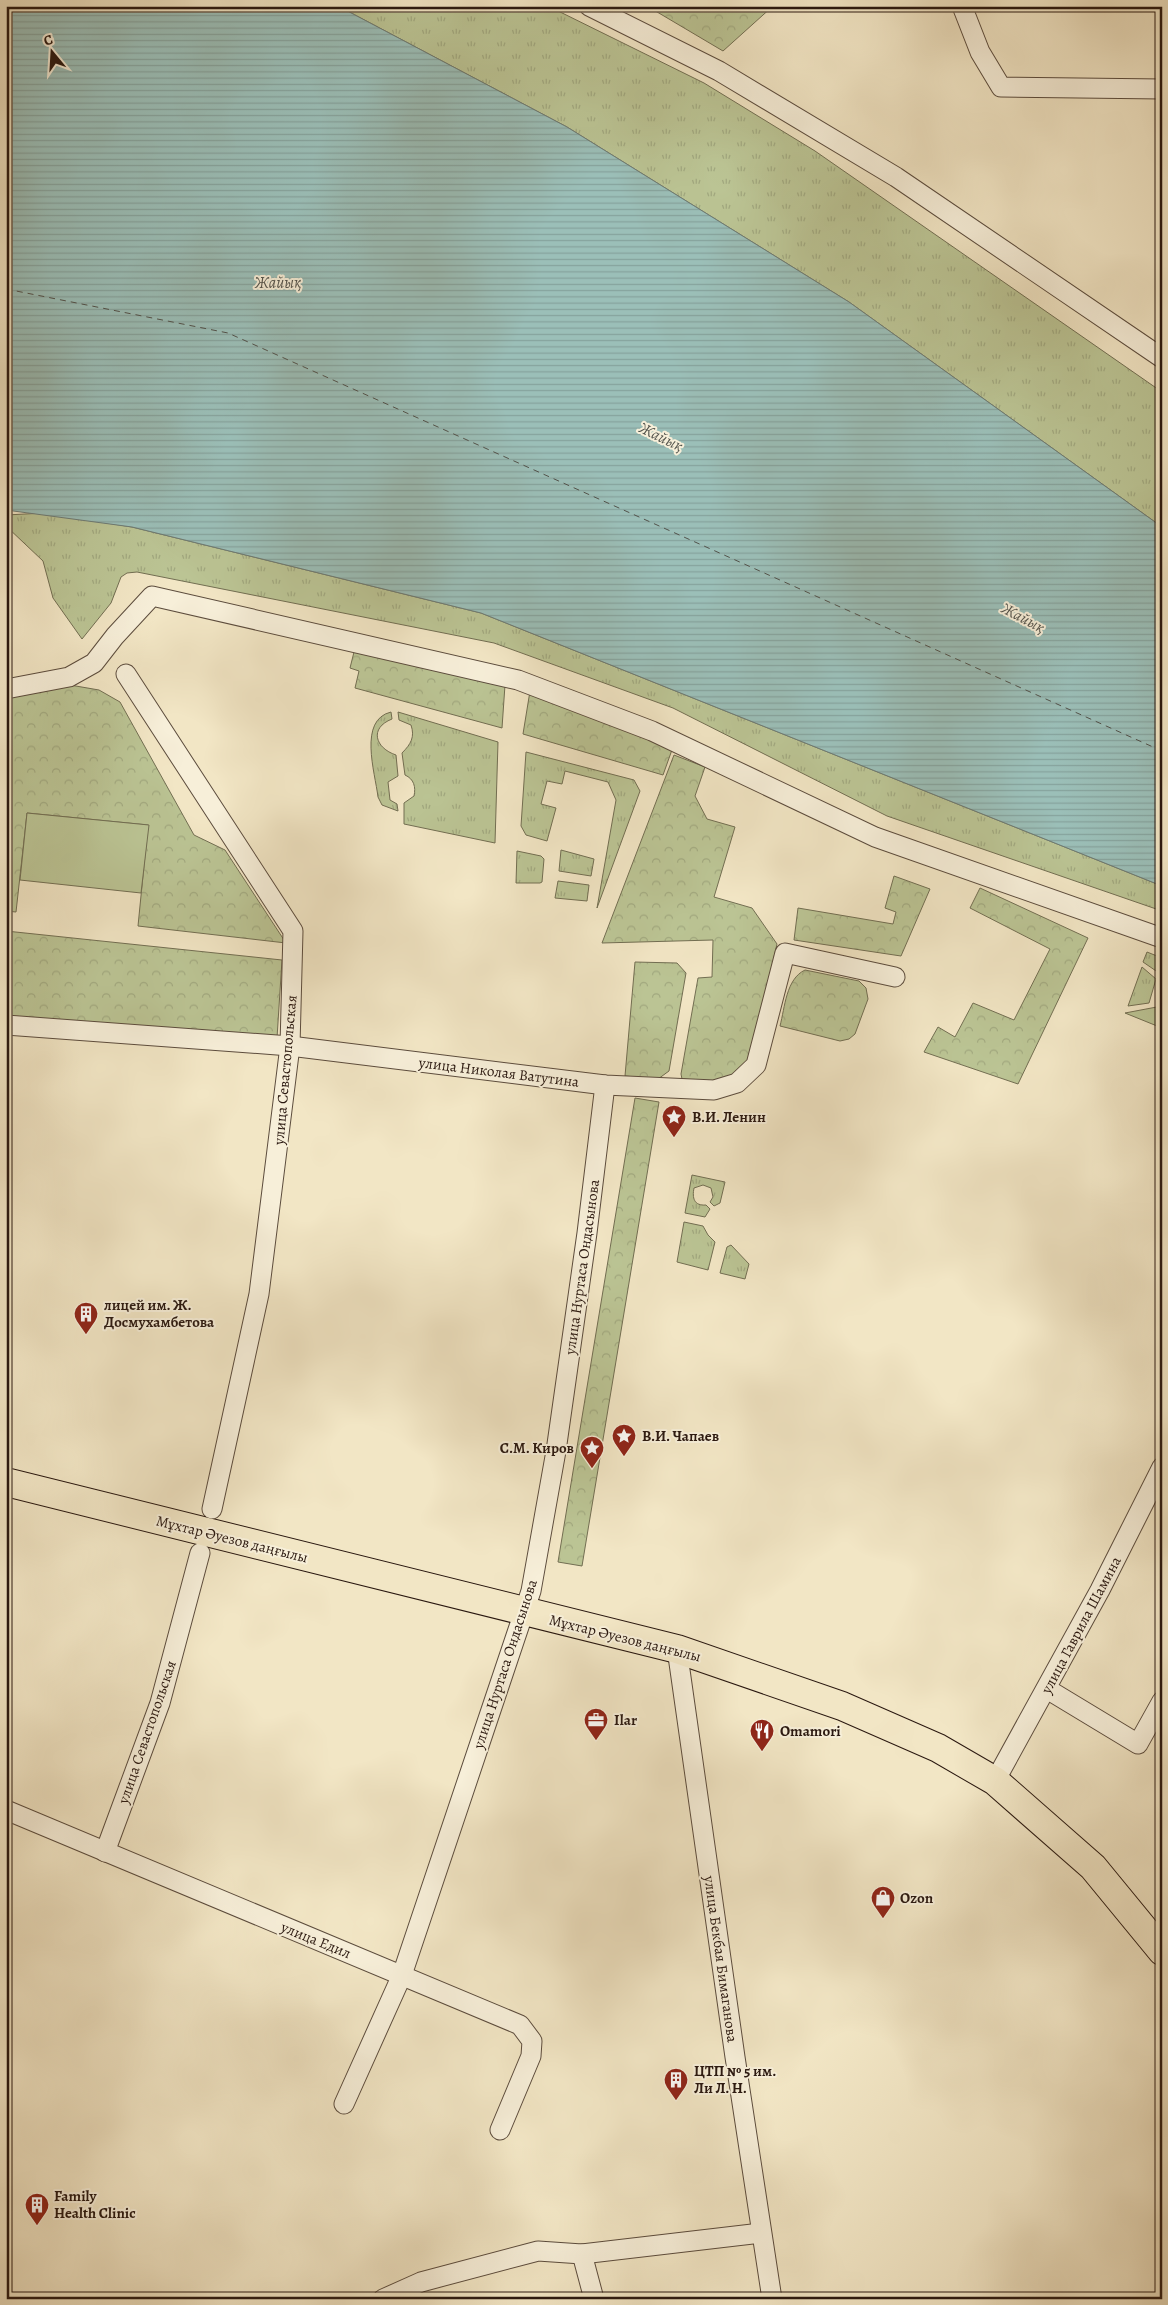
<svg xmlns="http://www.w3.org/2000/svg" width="1168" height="2305" viewBox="0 0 1168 2305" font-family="Alegreya,serif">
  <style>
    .grass { fill: url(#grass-tufts); stroke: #726e52 }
    .forest { fill: url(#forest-crowns); stroke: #726e52 }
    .garden { fill: #bbc494; stroke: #726e52 }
    .water { fill: url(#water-rules); stroke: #6e7c75 }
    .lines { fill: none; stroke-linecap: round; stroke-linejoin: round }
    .ferry { stroke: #52524b; stroke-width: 1; stroke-dasharray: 6 5; stroke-linecap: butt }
    .street-casing { stroke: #5c4c3d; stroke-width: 21 }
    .primary-casing { stroke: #2a1810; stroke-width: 30 }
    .street { stroke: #f7efd9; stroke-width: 19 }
    .primary { stroke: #f2e6c5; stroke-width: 28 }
    .labels { text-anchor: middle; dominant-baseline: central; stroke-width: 4; stroke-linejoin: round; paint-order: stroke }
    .street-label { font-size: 15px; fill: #2a1810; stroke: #f7efd9 }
    .poi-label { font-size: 15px; font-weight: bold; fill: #2a1810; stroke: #f7efd9; text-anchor: start }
    .water-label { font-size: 16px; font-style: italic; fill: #52524b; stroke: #f7efd9 }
  </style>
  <defs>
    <pattern id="grass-tufts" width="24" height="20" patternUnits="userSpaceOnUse" patternTransform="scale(1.25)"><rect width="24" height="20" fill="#bbc494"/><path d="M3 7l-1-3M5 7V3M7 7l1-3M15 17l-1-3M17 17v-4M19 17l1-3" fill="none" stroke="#a1a87f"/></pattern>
    <pattern id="forest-crowns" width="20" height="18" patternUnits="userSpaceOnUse" patternTransform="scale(1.25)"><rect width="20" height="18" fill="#bbc494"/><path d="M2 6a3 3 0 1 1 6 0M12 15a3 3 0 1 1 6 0" fill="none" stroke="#a1a87f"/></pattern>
    <pattern id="water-rules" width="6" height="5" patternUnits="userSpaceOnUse" patternTransform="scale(1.25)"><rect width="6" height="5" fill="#9bbfb8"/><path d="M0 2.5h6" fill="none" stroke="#86a39d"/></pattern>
  </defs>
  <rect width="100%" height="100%" fill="#f2e6c5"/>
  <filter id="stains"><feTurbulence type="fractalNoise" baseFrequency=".004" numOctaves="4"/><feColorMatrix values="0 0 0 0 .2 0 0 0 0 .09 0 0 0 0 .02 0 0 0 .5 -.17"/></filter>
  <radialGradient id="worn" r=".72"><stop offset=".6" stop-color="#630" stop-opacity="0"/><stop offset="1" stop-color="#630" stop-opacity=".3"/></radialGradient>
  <g class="grass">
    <path d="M 338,6 L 548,6 L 704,83 L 815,151 L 1162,392 L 1162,527 L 849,302 L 567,127 Z"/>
    <path d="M 44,513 L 132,527 L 481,613 L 1162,886 L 1162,911 L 887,816 L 673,708 L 494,643 L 137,572 L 127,573 L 121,577 L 111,603 L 82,639 L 53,598 L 43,561 L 6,526 L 6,515 Z"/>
    <path d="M 391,712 L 392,719 C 369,728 375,748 396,755 L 398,776 L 388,782 L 390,800 L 397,804 L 398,811 L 382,805 L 378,797 C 375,772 358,720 391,712 Z"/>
    <path d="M 398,712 L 498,742 L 495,843 L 404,824 L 404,803 L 414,796 C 416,787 414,779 405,775 L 402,753 C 411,744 415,737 411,725 L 399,720 Z"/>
    <path d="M 526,752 L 634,780 L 640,791 L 597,908 L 616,800 L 608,782 L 565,771 L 562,784 L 547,781 L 541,804 L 556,808 L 547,841 L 526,835 L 521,826 Z"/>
    <path d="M 561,850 L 594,859 L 591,876 L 559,871 Z"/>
    <path d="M 517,851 L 541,856 L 544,859 L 542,882 L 540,883 L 516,883 Z"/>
    <path d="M 558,881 L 589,885 L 587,901 L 555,898 Z"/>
    <path d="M 1147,952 L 1162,958 L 1162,975 L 1143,962 Z"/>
    <path d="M 1142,967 L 1156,979 L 1149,1003 L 1128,1006 Z"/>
    <path d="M 1162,1006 L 1162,1028 L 1125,1013 Z"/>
    <path d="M 692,1175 L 725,1182 L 720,1203 L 714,1206 L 710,1202 L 713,1197 L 711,1188 L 703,1185 L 694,1188 C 692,1198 694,1206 706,1205 L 710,1209 L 705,1217 L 685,1213 Z"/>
    <path d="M 684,1222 L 703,1226 L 708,1235 L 715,1242 L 708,1270 L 677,1262 Z"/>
    <path d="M 731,1245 L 749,1264 L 745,1279 L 720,1273 L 727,1247 Z"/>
  </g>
  <g class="forest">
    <path d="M 647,6 L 773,6 L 723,51 Z"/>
    <path d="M 355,648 L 505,685 L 502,728 L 355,688 L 359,671 L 350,668 Z"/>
    <path d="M 70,685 L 99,690 L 120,702 L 194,835 L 225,850 L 286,943 L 138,926 L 148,825 L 27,813 L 16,912 L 6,911 L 6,698 Z"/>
    <path d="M 530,691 L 673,747 L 663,775 L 523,734 Z"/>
    <path d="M 674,755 L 705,767 L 695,796 L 707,819 L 735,827 L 714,897 L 752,908 L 777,944 L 751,1056 C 732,1086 714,1081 682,1079 L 681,1074 L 698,978 L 712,977 L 713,940 L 602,943 Z"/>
    <path d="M 894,876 L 930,889 L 901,956 L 794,940 L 798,908 L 893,924 L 896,912 L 885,908 Z"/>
    <path d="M 980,888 L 1088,938 L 1018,1084 L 924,1052 L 938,1027 L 955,1037 L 973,1003 L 1014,1020 L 1050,949 L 970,908 Z"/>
    <path d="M 6,931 L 282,960 L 277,1038 L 6,1017 Z"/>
    <path d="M 635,962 L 677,963 L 686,973 L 669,1071 L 658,1079 L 625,1076 Z"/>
    <path d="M 805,970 L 859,981 L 866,988 L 868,999 L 855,1034 L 849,1039 L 840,1041 L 780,1026 C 785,1007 786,979 805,970 Z"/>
    <path d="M 635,1098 L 659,1102 L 582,1566 L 558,1562 Z"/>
  </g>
  <path class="garden" d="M 27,813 L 149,825 L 141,893 L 20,880 Z"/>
  <path class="water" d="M 6,6 L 338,6 L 567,127 L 849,302 L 1162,527 L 1162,886 L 481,613 L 132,527 L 6,510 Z"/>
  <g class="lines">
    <path class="ferry" d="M 6,289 L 228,333 L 1162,751"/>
    <defs>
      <g id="street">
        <path d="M 589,6 L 719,71 L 896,177 L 1162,358"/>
        <path d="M 962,6 L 980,52 L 1001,87 L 1162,89"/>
        <path d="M 126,674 L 293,931 L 290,1046 L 259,1294 L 212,1509"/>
        <path d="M 6,689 L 69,677 L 94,663 L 115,636 L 152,596 L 518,680 L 652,731 L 875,837 L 1162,938"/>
        <path d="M 6,1025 L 290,1046 L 605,1085 L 714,1090 L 737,1083 L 756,1065 L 785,953 L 895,977"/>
        <path d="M 677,1649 L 735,2057 L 772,2299"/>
        <path d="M 1047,1689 L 1138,1744 L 1162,1701"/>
        <path d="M 995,1781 L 1100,1590 L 1162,1467"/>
        <path d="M 6,1810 L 520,2025 L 532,2041 L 531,2056 L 500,2130"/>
        <path d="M 105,1852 L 160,1703 L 200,1553"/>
        <path d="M 344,2104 L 402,1975 L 531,1591 L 556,1451 L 587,1233 L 605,1085"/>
        <path d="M 582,2254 L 594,2299"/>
        <path d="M 383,2299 L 421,2282 L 538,2251 L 582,2254 L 761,2233"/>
      </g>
      <path id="primary" d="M 6,1482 L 677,1649 L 842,1706 L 938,1748 L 995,1781 L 1093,1867 L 1162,1951"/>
    </defs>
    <use href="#street" class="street-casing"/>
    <use href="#primary" class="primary-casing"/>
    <use href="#street" class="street"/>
    <use href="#primary" class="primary"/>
  </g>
  <defs>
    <symbol id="sight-pin" viewBox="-11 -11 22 30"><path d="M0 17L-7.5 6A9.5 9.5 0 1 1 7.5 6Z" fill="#8f2418" stroke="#f7efd9"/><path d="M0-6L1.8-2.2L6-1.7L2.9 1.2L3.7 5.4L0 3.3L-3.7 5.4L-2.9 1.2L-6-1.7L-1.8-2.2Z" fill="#fff"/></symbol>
    <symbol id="building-pin" viewBox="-11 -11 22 30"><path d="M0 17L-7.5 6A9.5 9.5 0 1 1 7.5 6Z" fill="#8f2418" stroke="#f7efd9"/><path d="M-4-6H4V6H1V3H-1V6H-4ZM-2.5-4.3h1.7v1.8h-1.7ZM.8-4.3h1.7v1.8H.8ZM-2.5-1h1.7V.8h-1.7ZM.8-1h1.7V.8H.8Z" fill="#fff"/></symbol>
    <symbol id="office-pin" viewBox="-11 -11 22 30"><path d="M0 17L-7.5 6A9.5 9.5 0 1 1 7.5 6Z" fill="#8f2418" stroke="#f7efd9"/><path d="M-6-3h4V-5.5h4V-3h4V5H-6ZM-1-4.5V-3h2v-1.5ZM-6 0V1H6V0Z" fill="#fff"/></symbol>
    <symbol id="restaurant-pin" viewBox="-11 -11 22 30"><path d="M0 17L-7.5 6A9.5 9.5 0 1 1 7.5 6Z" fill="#8f2418" stroke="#f7efd9"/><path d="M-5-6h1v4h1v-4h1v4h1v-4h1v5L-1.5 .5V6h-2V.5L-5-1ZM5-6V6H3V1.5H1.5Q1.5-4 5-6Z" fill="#fff"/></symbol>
    <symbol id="shop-pin" viewBox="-11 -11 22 30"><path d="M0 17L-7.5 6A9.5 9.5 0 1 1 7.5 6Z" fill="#8f2418" stroke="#f7efd9"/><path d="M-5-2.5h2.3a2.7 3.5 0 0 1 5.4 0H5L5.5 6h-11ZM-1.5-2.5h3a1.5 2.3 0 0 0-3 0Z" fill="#fff"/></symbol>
  </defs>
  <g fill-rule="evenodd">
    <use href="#sight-pin" x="660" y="1103" width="28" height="38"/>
    <use href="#building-pin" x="72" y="1300" width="28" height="38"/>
    <use href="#sight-pin" x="610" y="1422" width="28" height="38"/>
    <use href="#sight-pin" x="578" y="1434" width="28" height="38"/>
    <use href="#office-pin" x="582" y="1706" width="28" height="38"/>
    <use href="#restaurant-pin" x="748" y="1717" width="28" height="38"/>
    <use href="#shop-pin" x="869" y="1884" width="28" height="38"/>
    <use href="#building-pin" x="662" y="2066" width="28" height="38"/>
    <use href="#building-pin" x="23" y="2191" width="28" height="38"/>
  </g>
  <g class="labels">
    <g class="street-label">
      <text transform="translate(285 1070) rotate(-85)">улица Севастопольская</text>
      <text transform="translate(499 1072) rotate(7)">улица Николая Ватутина</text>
      <text transform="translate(582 1267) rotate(-82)">улица Нуртаса Ондасынова</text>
      <text transform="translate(232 1539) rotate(14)">Мұхтар Әуезов даңғылы</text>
      <text transform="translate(1081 1625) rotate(-62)">улица Гаврила Шамина</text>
      <text transform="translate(625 1638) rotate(14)">Мұхтар Әуезов даңғылы</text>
      <text transform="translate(505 1664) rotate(-72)">улица Нуртаса Ондасынова</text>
      <text transform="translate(147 1732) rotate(-71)">улица Севастопольская</text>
      <text transform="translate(316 1940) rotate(22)">улица Едил</text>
      <text transform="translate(721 1959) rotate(82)">улица Бекбая Бимаганова</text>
    </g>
    <g class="poi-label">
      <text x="692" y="1117">В.И. Ленин</text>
      <text x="104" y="1305">лицей им. Ж.<tspan x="104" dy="17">Досмухамбетова</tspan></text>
      <text x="642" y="1436">В.И. Чапаев</text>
      <text x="574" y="1448" text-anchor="end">С.М. Киров</text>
      <text x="614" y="1720">Ilar</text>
      <text x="780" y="1731">Omamori</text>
      <text x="900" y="1898">Ozon</text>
      <text x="694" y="2071">ЦТП № 5 им.<tspan x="694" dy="17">Ли Л. Н.</tspan></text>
      <text x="54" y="2196">Family<tspan x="54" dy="17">Health Clinic</tspan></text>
    </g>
    <g class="water-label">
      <text x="278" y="283">Жайық</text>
      <text transform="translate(661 437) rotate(26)">Жайық</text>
      <text transform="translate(1023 618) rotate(28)">Жайық</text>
    </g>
  </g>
  <rect width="1168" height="2305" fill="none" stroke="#f2e6c5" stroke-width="25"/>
  <rect x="8" y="8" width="1153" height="2290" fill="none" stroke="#2a1810" stroke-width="2.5"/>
  <rect x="12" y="12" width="1143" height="2280" fill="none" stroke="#2a1810"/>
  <g transform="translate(52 52) rotate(342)" stroke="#f7efd9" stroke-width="4" paint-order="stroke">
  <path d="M0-4L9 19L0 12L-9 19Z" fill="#2a1810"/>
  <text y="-8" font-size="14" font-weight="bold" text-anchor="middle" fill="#2a1810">С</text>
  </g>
  <rect width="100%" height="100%" filter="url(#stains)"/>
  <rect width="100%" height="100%" fill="url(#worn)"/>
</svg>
